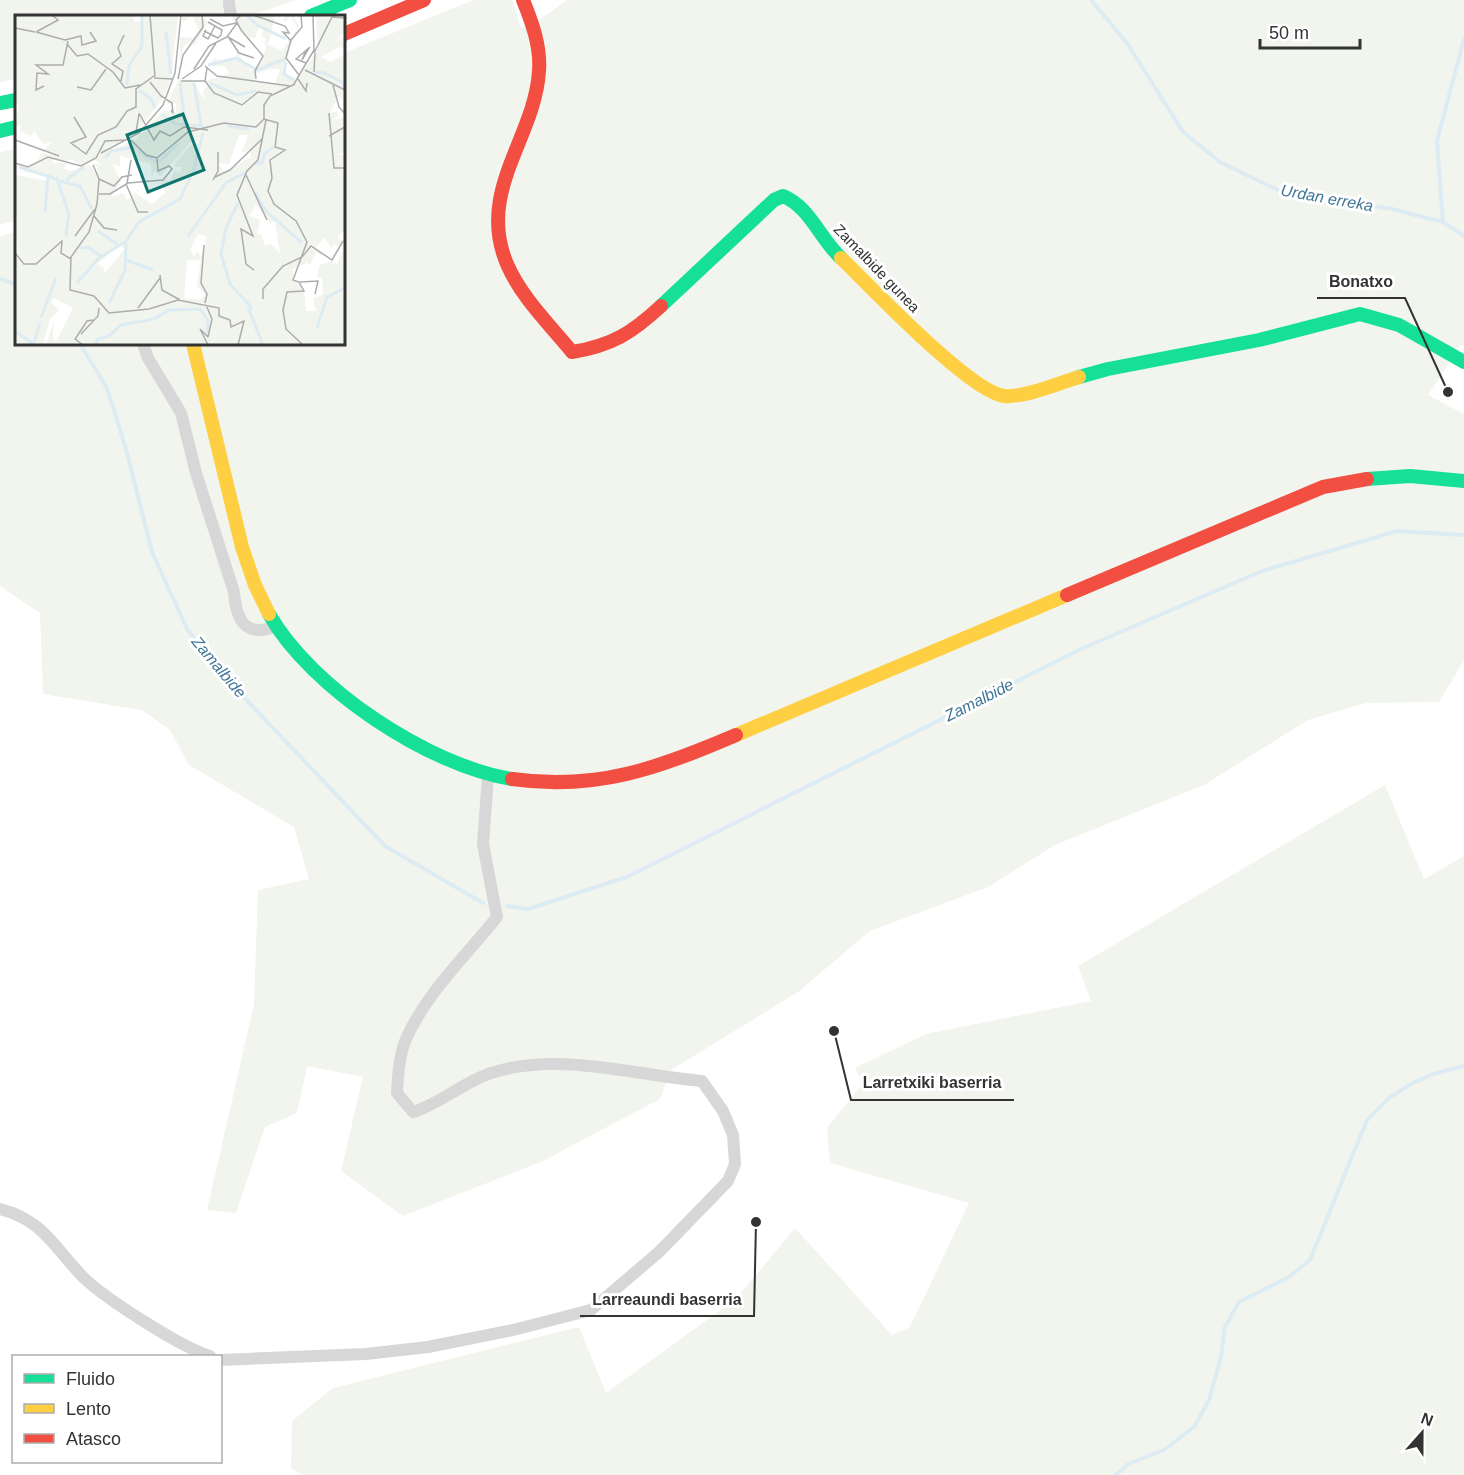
<svg xmlns="http://www.w3.org/2000/svg" width="1464" height="1475" viewBox="0 0 1464 1475" font-family="Arial,sans-serif">
  <style>
    .green { fill: #f1f5ed }
    .lines { fill: none; stroke-linecap: round; stroke-linejoin: round }
    .stream { stroke: #ddebf3; stroke-width: 4 }
    .street-tunnel { stroke: #d6d6d6; stroke-width: 12; stroke-dasharray: 12 6; stroke-linecap: butt }
    .street { stroke: #d7d7d7; stroke-width: 12 }
    .fast { stroke: #16e098; stroke-width: 14 }
    .slow { stroke: #ffcf43; stroke-width: 14 }
    .jam { stroke: #f24e42; stroke-width: 14 }
    .labels { text-anchor: middle; dominant-baseline: central; stroke-width: 6; stroke-linejoin: round; paint-order: stroke }
    .street-label { font-size: 15px; fill: #333; stroke: #fff }
    .water-label { font-size: 16px; font-style: italic; fill: #3f7597; stroke: #fff }
    .inset-river { fill: none; stroke: #ddebf3; stroke-width: 3 }
    .inset-road { fill: none; stroke: #adadad; stroke-width: 1.5 }
    .view { fill: #0f766e; fill-opacity: 0.15; stroke: #0f766e; stroke-width: 3 }
    .inset-edge { fill: none; stroke: #333; stroke-width: 3 }
    .leader { fill: none; stroke: #333; stroke-width: 2 }
    .callout-dot { fill: #333; stroke: #fff; stroke-width: 2 }
    .callout-label { font-size: 16px; text-anchor: middle; font-weight: bold; fill: #333; stroke: #fff; stroke-width: 6; stroke-linejoin: round; paint-order: stroke }
  </style>
  <rect width="100%" height="100%" fill="#fff"/>
  <g class="green">
    <path d="M 0,0 L 296,0 L 250,16 L 16,16 L 16,79 L 0,82 Z"/>
    <path d="M 473,0 L 512,0 L 521,28 L 542,18 L 567,0 L 1464,0 L 1464,346 L 1461,345 L 1428,395 L 1464,414 L 1464,660 L 1439,702 L 1365,703 L 1308,720 L 1204,785 L 1055,845 L 988,887 L 870,931 L 798,992 L 671,1070 L 660,1099 L 543,1161 L 403,1216 L 341,1171 L 363,1077 L 307,1066 L 297,1113 L 265,1127 L 236,1213 L 207,1210 L 254,1004 L 258,890 L 309,879 L 294,827 L 189,765 L 170,730 L 142,710 L 43,694 L 40,613 L 0,586 L 0,236 L 16,232 L 16,344 L 344,344 L 344,53 Z"/>
    <path d="M 16,149 L 16,221 L 0,224 L 0,152 Z"/>
    <path d="M 1385,785 L 1424,879 L 1464,856 L 1464,1475 L 303,1475 L 291,1469 L 292,1421 L 333,1388 L 579,1327 L 606,1393 L 736,1299 L 795,1228 L 892,1335 L 910,1327 L 969,1203 L 830,1163 L 827,1128 L 863,1083 L 855,1068 L 926,1034 L 1091,1001 L 1078,966 Z"/>
  </g>
  <g class="lines">
    <g class="stream">
      <path d="M 1091,0 L 1127,43 L 1183,132 L 1220,162 L 1280,191 L 1392,209 L 1443,222 L 1464,236"/>
      <path d="M 1443,222 L 1437,141 L 1464,39"/>
      <path d="M 0,279 L 16,284"/>
      <path d="M 80,344 L 107,388 L 126,449 L 152,552 L 187,629 L 238,691 L 385,846 L 483,903"/>
      <path d="M 507,906 L 528,909 L 627,877 L 1081,649 L 1262,571 L 1397,531 L 1464,535"/>
      <path d="M 1116,1475 L 1128,1464 L 1164,1450 L 1195,1426 L 1209,1400 L 1221,1357 L 1225,1327 L 1239,1302 L 1289,1277 L 1310,1260 L 1367,1120 L 1390,1097 L 1411,1084 L 1433,1074 L 1464,1066"/>
    </g>
    <path class="street-tunnel" d="M 229,4 L 231,16"/>
    <g class="street">
      <path d="M 229,0 L 229,4"/>
      <path d="M 143,344 L 148,358 L 181,413 L 196,473 L 234,592 C 236,619 245,639 276,626"/>
      <path d="M 0,1209 C 44,1220 55,1249 84,1278 C 106,1299 182,1348 210,1356"/>
      <path d="M 220,1360 L 366,1354 L 428,1347 L 513,1330 L 591,1310 L 659,1252 L 728,1181 L 735,1164 L 733,1135 L 723,1111 L 702,1081 C 633,1075 558,1051 491,1073 C 464,1082 441,1103 413,1112 L 397,1093 C 398,1075 399,1056 406,1039 C 427,992 465,957 497,917 L 483,844 L 488,776"/>
    </g>
    <g class="fast">
      <path d="M 311,16 L 350,0"/>
      <path d="M 0,103 L 16,100"/>
      <path d="M 0,131 L 16,127"/>
      <path d="M 661,306 L 774,200 L 783,196 C 810,207 820,239 841,258"/>
      <path d="M 1079,377 L 1108,369 L 1259,340 L 1360,314 L 1399,325 L 1464,362"/>
      <path d="M 1367,479 L 1410,476 L 1464,481"/>
      <path d="M 269,614 C 311,688 429,766 512,779"/>
    </g>
    <g class="slow">
      <path d="M 841,258 C 871,287 970,392 1004,396 C 1024,398 1059,383 1079,377"/>
      <path d="M 193,344 L 242,547 L 255,585 L 269,614"/>
      <path d="M 736,735 L 1067,595"/>
    </g>
    <g class="jam">
      <path d="M 523,0 C 532,22 541,47 539,71 C 535,138 476,191 507,264 C 521,297 550,325 572,352 C 611,346 632,333 661,306"/>
      <path d="M 344,34 L 424,0"/>
      <path d="M 1067,595 L 1323,487 L 1367,479"/>
      <path d="M 512,779 C 597,791 659,768 736,735"/>
    </g>
  </g>
  <g class="labels">
    <g class="street-label">
      <text transform="translate(877 268) rotate(46)">Zamalbide gunea</text>
    </g>
    <g class="water-label">
      <text transform="translate(1327 198) rotate(10)">Urdan erreka</text>
      <text transform="translate(219 667) rotate(50)">Zamalbide</text>
      <text transform="translate(979 700) rotate(-27)">Zamalbide</text>
    </g>
  </g>
  <g transform="translate(15 15)">
    <rect width="330" height="330" fill="#fff"/>
    <path d="M 0,0 L 123,0 L 118,3 L 120,7 L 126,6 L 124,0 L 135,0 L 138,10 L 136,0 L 163,0 L 156,63 L 142,62 L 140,57 L 137,64 L 156,64 L 148,83 L 123,115 L 112,124 L 97,125 L 110,125 L 88,134 L 100,132 L 87,138 L 119,126 L 149,95 L 161,98 L 161,88 L 152,89 L 164,64 L 170,68 L 179,66 L 190,87 L 188,76 L 193,71 L 190,66 L 214,59 L 210,51 L 195,51 L 199,43 L 210,47 L 221,42 L 222,37 L 236,56 L 246,48 L 252,29 L 267,36 L 283,13 L 275,1 L 271,7 L 267,5 L 272,0 L 277,0 L 284,11 L 271,42 L 271,59 L 282,66 L 303,34 L 301,2 L 328,3 L 330,17 L 321,26 L 330,22 L 330,34 L 324,32 L 306,42 L 316,47 L 330,39 L 328,85 L 323,82 L 314,99 L 322,96 L 323,101 L 317,105 L 330,102 L 330,136 L 323,140 L 330,140 L 330,214 L 323,222 L 328,226 L 322,232 L 319,229 L 317,233 L 309,223 L 301,232 L 308,241 L 301,237 L 295,250 L 292,248 L 278,254 L 279,266 L 284,266 L 289,276 L 291,296 L 301,296 L 298,284 L 308,279 L 307,264 L 302,261 L 305,250 L 317,246 L 322,249 L 330,231 L 330,330 L 31,330 L 39,305 L 38,321 L 41,327 L 58,293 L 39,283 L 36,287 L 44,295 L 35,304 L 28,330 L 0,330 L 0,244 L 3,244 L 0,160 L 33,166 L 31,160 L 10,157 L 0,149 L 12,153 L 34,143 L 39,144 L 37,148 L 51,148 L 49,154 L 56,156 L 74,149 L 81,159 L 83,152 L 75,148 L 87,150 L 80,145 L 84,140 L 86,133 L 81,142 L 66,151 L 56,144 L 49,147 L 32,142 L 22,145 L 27,138 L 44,142 L 29,135 L 38,126 L 29,129 L 19,116 L 16,121 L 4,115 L 6,110 L 0,111 L 4,91 L 0,85 ZM 255,54 L 265,54 L 260,68 L 237,67 L 242,58 ZM 224,120 L 233,120 L 227,137 L 234,136 L 237,141 L 210,158 L 203,148 L 214,149 ZM 178,124 L 181,131 L 176,130 L 160,148 L 160,152 L 166,152 L 166,158 L 160,155 L 156,164 L 145,168 L 151,177 L 137,189 L 120,178 L 112,185 L 108,178 L 96,182 L 106,166 L 97,149 L 105,151 L 105,141 L 135,148 L 137,163 L 139,156 L 145,161 L 149,157 ZM 241,190 L 255,208 L 260,206 L 265,238 L 256,229 L 250,231 L 246,220 L 242,219 L 245,205 L 234,201 ZM 183,219 L 191,221 L 190,231 L 186,242 L 182,236 L 179,242 L 175,234 ZM 104,230 L 110,234 L 88,260 L 89,253 L 82,249 ZM 172,245 L 186,245 L 182,271 L 190,280 L 185,285 L 169,283 ZM 167,0 L 186,0 L 193,7 L 180,30 L 175,26 L 168,32 L 165,47 L 165,22 L 180,23 L 184,15 L 177,1 L 168,7 ZM 218,0 L 260,0 L 254,28 L 249,30 L 251,24 L 246,21 L 249,14 L 244,13 L 240,23 L 234,22 L 219,8 Z" fill="#f1f5ed" fill-rule="evenodd"/>
    <path class="inset-river" d="M 232,0 L 242,10 L 271,24M 151,17 L 156,59M 271,47 L 269,59 L 279,65M 193,50 L 221,43 L 242,55 L 270,44M 299,57 L 309,58 L 327,67 L 330,73M 165,68 L 170,108M 179,68 L 186,110M 195,68 L 222,80 L 241,76M 112,70 L 114,51 L 127,31 L 127,0M 124,75 L 136,84 L 140,93M 147,100 L 161,109 L 188,111M 213,111 L 234,114M 123,136 L 142,147M 90,143 L 96,136 L 120,132M 144,147 L 163,129M 240,149 L 247,148 L 250,138 L 259,132M 4,152 L 42,164 L 54,199 L 51,221M 51,165 L 69,152M 45,166 L 65,171 L 77,194M 241,178 L 250,195 L 287,228M 223,188 L 211,213 L 206,239 L 215,269 L 236,292 L 234,295 L 248,330M 30,197 L 33,161M 83,216 L 102,229M 173,221 L 211,168 L 231,157M 65,233 L 73,232 L 86,241M 111,245 L 138,255M 62,268 L 83,244 L 111,226 L 124,207 L 165,184 L 178,157 L 188,118M 94,288 L 110,255 L 111,228M 26,303 L 41,263M 302,313 L 312,282 L 330,273M 0,316 L 18,329M 18,330 L 25,308M 81,330 L 82,325 L 94,321 L 106,310 L 139,304 L 154,295 L 185,294 L 193,305 L 192,319"/>
    <path class="inset-road" d="M 135,0 L 140,62M 226,0 L 221,5 L 226,15 L 248,41 L 240,56 L 241,64M 238,0 L 270,11 L 274,18 L 268,17 L 276,26M 195,4 L 208,11 L 221,8M 0,13 L 20,17M 191,15 L 188,21 L 193,24 L 200,11M 189,16 L 203,23 L 206,20 L 207,15 L 193,7M 21,17 L 50,25 L 66,21 L 67,30 L 81,26 L 75,17M 21,17 L 43,5 L 37,0M 213,22 L 230,32M 214,23 L 224,38 L 239,43M 52,29 L 62,41 L 73,39 L 98,57 L 110,73 L 125,70M 291,35 L 287,45 L 294,33M 299,38 L 317,2 L 329,3M 291,48 L 281,44 L 295,32M 190,51 L 202,61 L 275,71M 179,54 L 194,31 L 212,22 L 222,8M 290,55 L 330,75M 299,57 L 300,38M 284,60 L 271,43 L 276,25 L 287,12 L 286,0M 139,63 L 158,64M 163,64 L 168,40 L 188,12 L 187,0M 167,64 L 186,51 L 201,28M 283,64 L 291,76 L 292,68M 106,66 L 108,56 L 97,49 L 106,41 L 103,33 L 109,20M 166,66 L 190,66 L 192,53M 190,66 L 199,78 L 227,90 L 243,77 L 257,79M 135,67 L 146,81 L 157,88 L 158,98 L 156,95M 279,69 L 299,35 L 298,0M 318,70 L 324,92 L 330,99M 29,71 L 21,75 L 22,58 L 33,59 L 21,50 L 48,50 L 53,26M 62,72 L 76,75 L 91,54M 124,98 L 139,125 L 145,116 L 155,121 L 169,112 L 193,115M 314,98 L 319,153 L 330,153M 59,102 L 71,122 L 56,128 L 71,139 L 83,120 L 101,112 L 112,96 L 121,92 L 121,74 L 139,61M 249,104 L 263,108 L 260,132 L 270,135 L 255,145 L 257,163 L 253,176 L 259,189 L 281,206 L 292,227 L 278,265 L 284,267 L 289,276 L 272,277 L 268,295 L 271,314 L 288,330M 121,117 L 124,99M 314,121 L 330,112M 0,125 L 44,141M 116,125 L 131,140 L 142,143 L 173,117 L 209,108 L 241,112 L 249,104 L 249,90 L 255,81 L 280,69M 86,138 L 124,118 L 148,90 L 160,58 L 166,0M 0,148 L 13,152 L 33,142 L 66,151 L 81,143 L 90,126 L 110,125M 78,150 L 84,164 L 82,189 L 74,217 L 56,242 L 55,275 L 79,281 L 94,298 L 134,294 L 163,285 L 204,293 L 204,301 L 215,305 L 216,312 L 229,306 L 223,330M 231,160 L 252,205M 200,162 L 215,155 L 248,123M 84,164 L 99,171 L 107,162 L 117,160M 198,165 L 203,156 L 203,137M 112,168 L 116,145M 111,169 L 123,197 L 133,197M 84,179 L 95,179 L 113,168 L 148,165 L 157,154 L 154,151 L 143,156 L 142,143M 79,201 L 89,213 L 102,215M 60,221 L 80,194M 189,230 L 186,268 L 192,279 L 190,288M 0,238 L 9,249 L 21,249 L 47,226 L 46,238 L 56,244M 239,255 L 231,249 L 226,214 L 238,221 L 222,180 L 232,156 L 243,145 L 251,105M 145,260 L 147,275 L 165,285M 285,267 L 303,266 L 300,279M 248,284 L 248,274 L 268,251 L 287,242 L 296,231 L 317,245 L 328,226M 191,290 L 197,304 L 193,322M 123,293 L 145,263M 66,319 L 83,301 L 84,293M 193,322 L 185,314 L 193,330M 68,330 L 60,324 L 72,306 L 78,305"/>
    <path class="view" d="M 168,99 L 189,155 L 133,177 L 112,120 Z"/>
    <rect width="330" height="330" class="inset-edge"/>
  </g>
  <path class="leader" d="M1448 392L1405 298H1317M834 1031L851 1100H1014M756 1222L754 1316H580"/>
  <g class="callout-dot">
    <circle cx="1448" cy="392" r="6"/>
    <circle cx="834" cy="1031" r="6"/>
    <circle cx="756" cy="1222" r="6"/>
  </g>
  <g class="callout-label">
    <text x="1361" y="287">Bonatxo</text>
    <text x="932" y="1088">Larretxiki baserria</text>
    <text x="667" y="1305">Larreaundi baserria</text>
  </g>
  <rect x="12" y="1355" width="210" height="108" fill="#ffffff" stroke="#adadad" stroke-width="1.5"/>
  <rect x="24" y="1374" width="30" height="9" fill="#16e098" stroke="#adadad" stroke-width="1.5"/>
  <text x="66" y="1385" font-size="18" fill="#333333">Fluido</text>
  <rect x="24" y="1404" width="30" height="9" fill="#ffcf43" stroke="#adadad" stroke-width="1.5"/>
  <text x="66" y="1415" font-size="18" fill="#333333">Lento</text>
  <rect x="24" y="1434" width="30" height="9" fill="#f24e42" stroke="#adadad" stroke-width="1.5"/>
  <text x="66" y="1445" font-size="18" fill="#333333">Atasco</text>
  <g transform="translate(1422 1433) rotate(21)" stroke="#ffffff" stroke-width="4.5" paint-order="stroke">
  <path d="M0-4.5L10 22L0 15L-10 22Z" fill="#333333"/>
  <text y="-9" font-size="16" font-weight="bold" text-anchor="middle" fill="#333333">N</text>
  </g>
  <path d="M1260 39v9h100v-9" fill="none" stroke="#333333" stroke-width="3"/>
  <text x="1269" y="39" font-size="18" fill="#333333" stroke="#ffffff" stroke-width="4.5" paint-order="stroke">50 m</text>
</svg>
